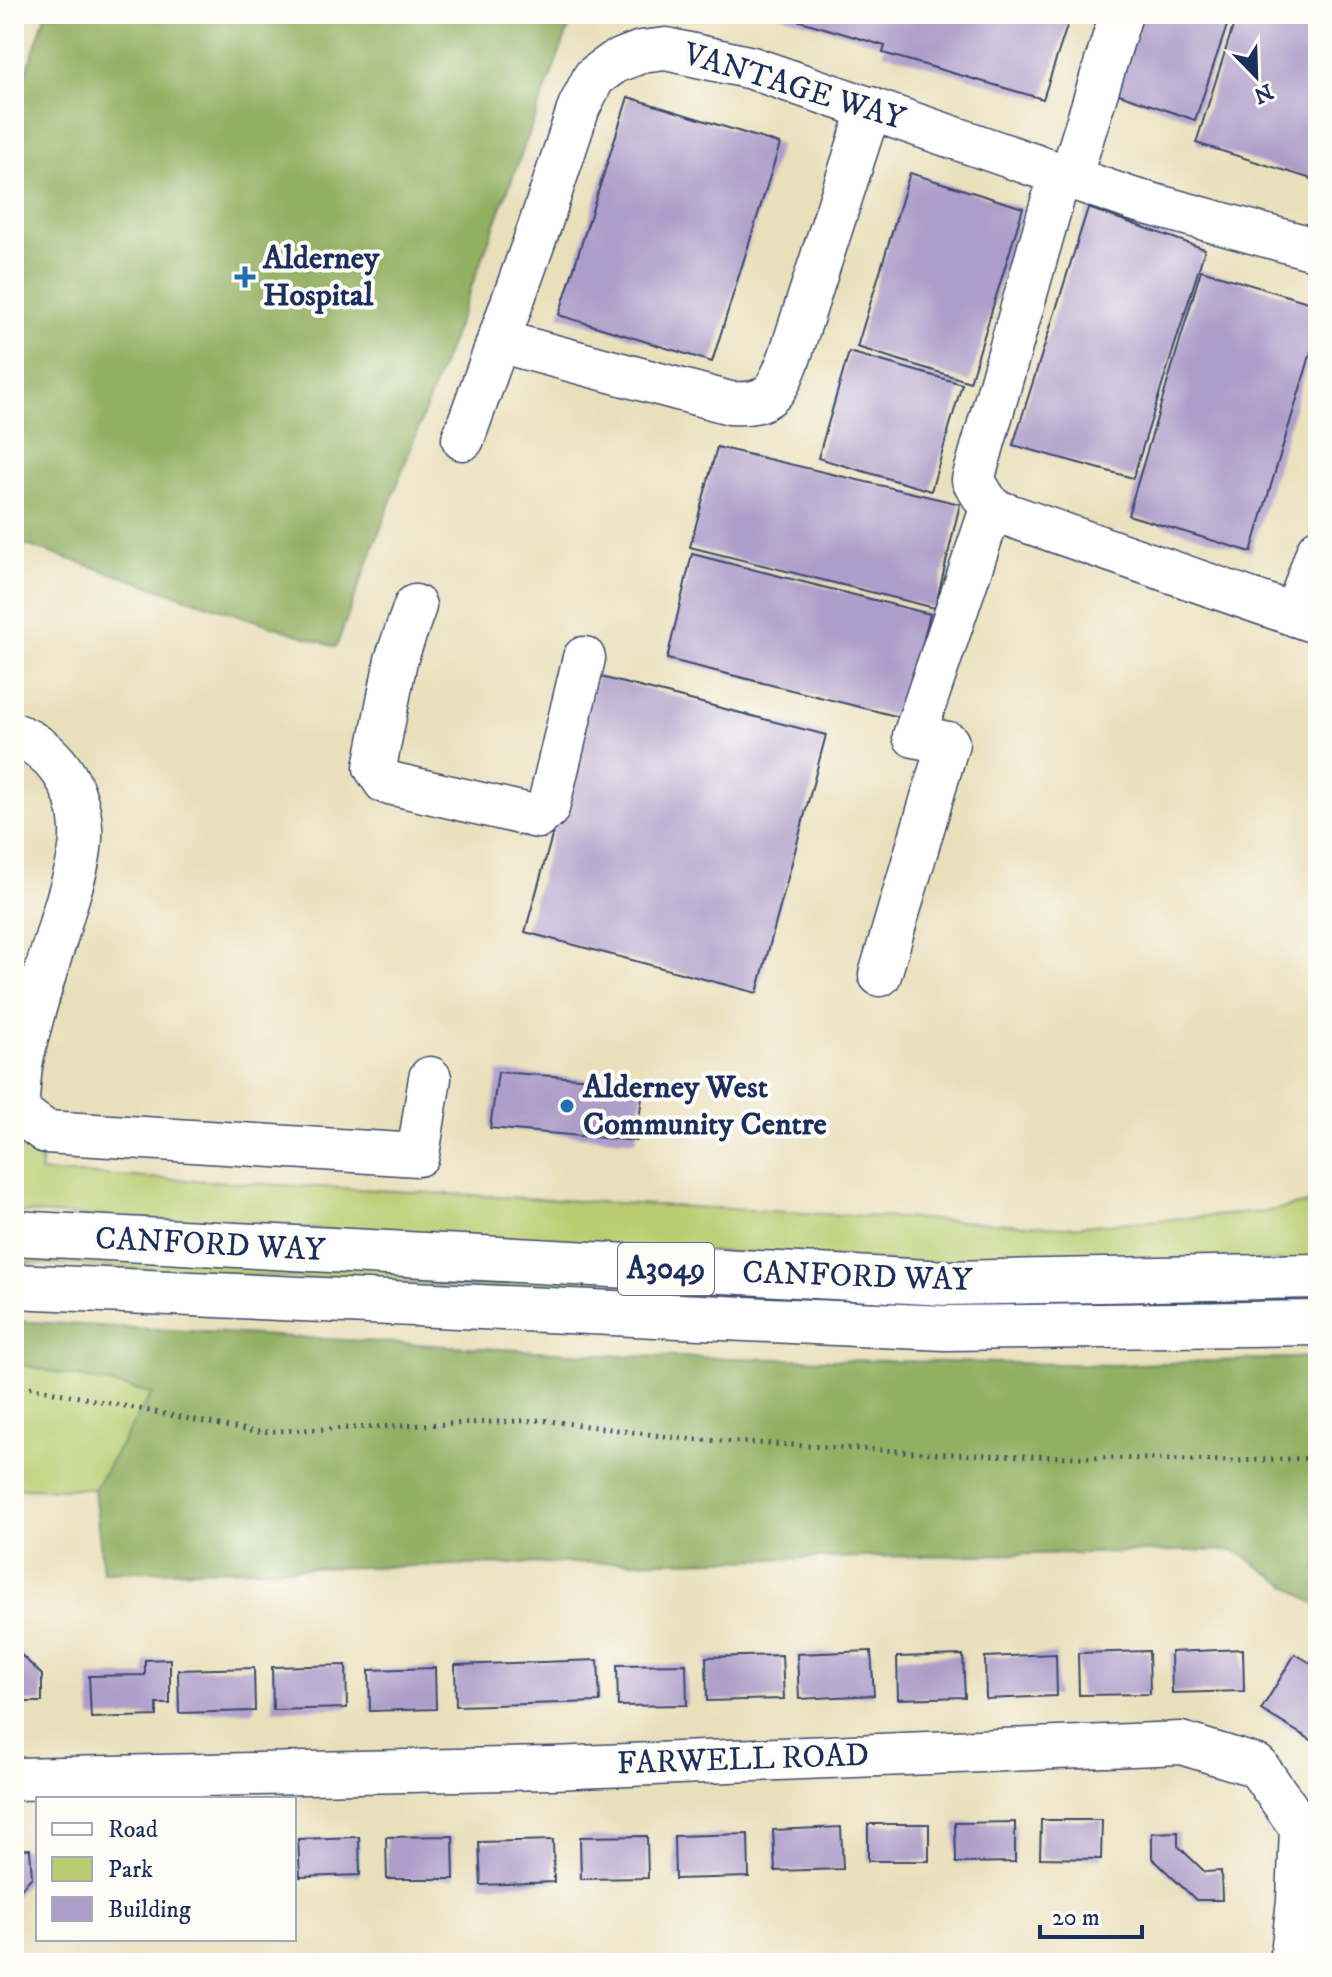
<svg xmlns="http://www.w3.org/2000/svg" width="1332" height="1977" viewBox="0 0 1332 1977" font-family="'IM FELL DW Pica',serif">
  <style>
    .green { fill: #b9cc70; stroke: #6a7e67; stroke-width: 2 }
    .forest { fill: #92b062; stroke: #567060; stroke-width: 2 }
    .building { fill: #ad9dc9 }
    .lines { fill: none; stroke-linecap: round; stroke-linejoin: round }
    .minor-casing { stroke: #3a496c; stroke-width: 45 }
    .highway-casing { stroke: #3a496c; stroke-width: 47 }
    .path { stroke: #3a496c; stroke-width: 5; stroke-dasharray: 2 6; stroke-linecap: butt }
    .minor { stroke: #fff; stroke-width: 42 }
    .highway { stroke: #fff; stroke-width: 44 }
    .poi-dot { fill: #1f6fb2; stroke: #fdfcf7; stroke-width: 3 }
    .labels { text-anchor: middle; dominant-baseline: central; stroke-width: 8; stroke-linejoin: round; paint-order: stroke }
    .shield { fill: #fdfcf7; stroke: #5f6c8c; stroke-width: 2 }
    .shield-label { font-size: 30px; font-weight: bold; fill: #1b2f5e }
    .street-label { font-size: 32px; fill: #1b2f5e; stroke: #fdfcf7 }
    .poi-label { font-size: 32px; font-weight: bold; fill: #1b2f5e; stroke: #fdfcf7; text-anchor: start }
  </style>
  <rect width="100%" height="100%" fill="#fdfcf7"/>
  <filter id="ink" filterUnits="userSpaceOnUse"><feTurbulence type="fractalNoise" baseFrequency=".0125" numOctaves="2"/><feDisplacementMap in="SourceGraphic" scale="16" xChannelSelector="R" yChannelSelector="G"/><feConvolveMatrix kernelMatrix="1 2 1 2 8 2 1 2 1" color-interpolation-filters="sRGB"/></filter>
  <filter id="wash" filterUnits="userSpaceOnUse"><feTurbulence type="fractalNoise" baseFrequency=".006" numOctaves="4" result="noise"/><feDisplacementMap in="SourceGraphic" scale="32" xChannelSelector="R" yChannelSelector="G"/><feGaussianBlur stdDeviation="1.8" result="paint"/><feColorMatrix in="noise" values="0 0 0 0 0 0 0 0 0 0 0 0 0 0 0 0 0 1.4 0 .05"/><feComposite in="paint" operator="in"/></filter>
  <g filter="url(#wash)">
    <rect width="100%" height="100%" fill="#e9dfba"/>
    <g class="green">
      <path d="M 14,1130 L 46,1132 L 40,1172 L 1066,1227 L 1265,1212 L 1318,1201 L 1318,1261 L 903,1262 L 14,1212 Z"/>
      <path d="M 14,1247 L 1318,1281 L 1318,1303 L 690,1300 L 14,1262 Z"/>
      <path d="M 14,1363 L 152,1393 L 94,1489 L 14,1488 Z"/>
    </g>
    <g class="forest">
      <path d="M 46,14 L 574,14 L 336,647 L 14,541 L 14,109 Z"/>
      <path d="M 14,1321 L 624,1356 L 1114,1365 L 1318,1357 L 1318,1606 L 1234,1550 L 103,1572 L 94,1489 L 152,1393 L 14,1363 Z"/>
    </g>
    <g id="blocks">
      <g class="building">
        <path d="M 777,14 L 1071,14 L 1043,99 L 883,53 L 885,46 Z"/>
        <path d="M 1136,14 L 1231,14 L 1195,120 L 1110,91 Z"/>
        <path d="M 1237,14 L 1318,14 L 1318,181 L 1196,143 Z"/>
        <path d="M 628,97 L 780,144 L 712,362 L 559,315 Z"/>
        <path d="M 910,173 L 1023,208 L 970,382 L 857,347 Z"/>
        <path d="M 1088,208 L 1205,249 L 1133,478 L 1013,445 Z"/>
        <path d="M 1201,270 L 1318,305 L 1318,329 L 1251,552 L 1128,515 Z"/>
        <path d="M 849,352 L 962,384 L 931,491 L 818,458 Z"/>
        <path d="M 717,447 L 960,504 L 935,608 L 690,547 Z"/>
        <path d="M 692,554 L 930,614 L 904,718 L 667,659 Z"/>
        <path d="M 597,676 L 826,735 L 757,993 L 525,932 Z"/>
        <path d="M 498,1072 L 644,1083 L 636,1141 L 490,1128 Z"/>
        <path d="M 14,1648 L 42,1675 L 42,1702 L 14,1702 Z"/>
        <path d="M 1243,1649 L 1244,1691 L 1172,1693 L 1171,1652 Z"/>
        <path d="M 871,1651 L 874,1695 L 799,1699 L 797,1654 Z"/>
        <path d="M 1149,1651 L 1150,1694 L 1079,1695 L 1078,1653 Z"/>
        <path d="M 1056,1654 L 1057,1696 L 986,1699 L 985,1657 Z"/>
        <path d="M 1295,1654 L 1318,1667 L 1318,1744 L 1261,1710 Z"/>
        <path d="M 782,1655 L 784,1699 L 707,1701 L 706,1657 Z"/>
        <path d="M 963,1655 L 965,1697 L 898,1699 L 897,1657 Z"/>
        <path d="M 170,1659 L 170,1704 L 157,1704 L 157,1716 L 91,1718 L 89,1676 L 145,1675 L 145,1660 Z"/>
        <path d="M 598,1660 L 600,1702 L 456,1706 L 455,1665 Z"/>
        <path d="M 686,1664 L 687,1705 L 618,1706 L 617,1665 Z"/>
        <path d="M 346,1665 L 347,1708 L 273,1710 L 272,1667 Z"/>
        <path d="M 254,1668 L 255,1711 L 179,1713 L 178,1670 Z"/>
        <path d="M 435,1668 L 436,1709 L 370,1711 L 369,1670 Z"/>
        <path d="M 1041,1820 L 1102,1820 L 1101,1859 L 1040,1858 Z"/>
        <path d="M 1015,1822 L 1015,1862 L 956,1863 L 955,1823 Z"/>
        <rect x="868" y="1824" width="61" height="37"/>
        <path d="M 841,1827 L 843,1869 L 775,1871 L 773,1830 Z"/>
        <path d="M 1178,1832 L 1178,1846 L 1205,1872 L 1221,1871 L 1222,1900 L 1196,1900 L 1152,1858 L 1152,1833 Z"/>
        <path d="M 748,1834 L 749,1877 L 675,1879 L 674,1836 Z"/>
        <path d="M 453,1836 L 454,1879 L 387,1879 L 386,1837 Z"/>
        <path d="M 647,1836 L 648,1878 L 581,1879 L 580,1837 Z"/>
        <path d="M 359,1837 L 360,1875 L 300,1877 L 298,1839 Z"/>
        <path d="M 553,1840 L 554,1882 L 481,1885 L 479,1842 Z"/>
        <path d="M 30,1849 L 32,1877 L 14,1897 L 14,1850 Z"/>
      </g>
    </g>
  </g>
  <g filter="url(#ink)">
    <use href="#blocks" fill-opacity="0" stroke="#3a496c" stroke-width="2"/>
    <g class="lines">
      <defs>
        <g id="minor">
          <path d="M 1060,174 L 973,480 L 991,509 L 1318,623"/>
          <path d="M 1070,178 L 1121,14"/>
          <path d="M 498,341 L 730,403 C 771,406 777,391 790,356 L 870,108"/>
          <path d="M 463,439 L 539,228 L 579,107 L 594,77 L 615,62 L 641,52 L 666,49 L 752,68 L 1132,199 L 1318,250"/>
          <path d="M 415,606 L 396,660 L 375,767 L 385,782 L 538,817 L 548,808 L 584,658"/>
          <path d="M 1295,615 L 1318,550"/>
          <path d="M 14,734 C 54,749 78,784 81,827 C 83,860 67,896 59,928 C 47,969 33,1009 24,1051 C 19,1070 19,1092 17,1111 L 46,1132 L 418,1155 L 430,1078"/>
          <path d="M 880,975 L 948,743 L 914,736 L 991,509"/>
          <path d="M 14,1779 L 552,1768 L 1181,1743 L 1257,1766 L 1301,1828 L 1298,1900 L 1291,1963"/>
        </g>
        <g id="highway">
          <path d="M 14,1233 L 946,1283 L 1318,1276"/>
          <path d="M 14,1286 L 945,1328 L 1318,1323"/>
        </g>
      </defs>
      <use href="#minor" class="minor-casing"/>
      <use href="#highway" class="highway-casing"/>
      <path class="path" d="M 14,1384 L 255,1432 L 542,1420 L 685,1439 L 950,1454 L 1231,1461 L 1318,1458"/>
      <use href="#minor" class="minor"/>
      <use href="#highway" class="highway"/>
    </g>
  </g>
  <g class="poi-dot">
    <path d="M241 265h8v8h8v8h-8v8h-8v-8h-8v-8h8z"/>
    <circle cx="567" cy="1106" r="8"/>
  </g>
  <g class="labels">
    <rect class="shield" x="618" y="1243" width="96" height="52" rx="6"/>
    <g class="shield-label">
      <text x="666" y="1269">A3049</text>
    </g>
    <g class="street-label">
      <text transform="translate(794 87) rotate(17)">VANTAGE WAY</text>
      <text transform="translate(210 1245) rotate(3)">CANFORD WAY</text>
      <text transform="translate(857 1277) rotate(2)">CANFORD WAY</text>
      <text transform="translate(743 1760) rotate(-2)">FARWELL ROAD</text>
    </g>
    <g class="poi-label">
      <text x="263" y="259">Alderney<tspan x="263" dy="37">Hospital</tspan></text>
      <text x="583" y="1088">Alderney West<tspan x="583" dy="37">Community Centre</tspan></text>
    </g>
  </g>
  <rect width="1332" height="1977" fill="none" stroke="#fdfcf7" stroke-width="48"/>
  <rect x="36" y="1797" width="260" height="144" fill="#fdfcf7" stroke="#a3aaba" stroke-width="2"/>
  <rect x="52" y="1823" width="40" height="12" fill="#ffffff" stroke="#a3aaba" stroke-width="2"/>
  <text x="108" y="1837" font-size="24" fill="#1b2f5e">Road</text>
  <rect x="52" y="1857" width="40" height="24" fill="#b9cc70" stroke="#a3aaba" stroke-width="2"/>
  <text x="108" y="1877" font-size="24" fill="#1b2f5e">Park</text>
  <rect x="52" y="1897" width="40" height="24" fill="#ad9dc9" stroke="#a3aaba" stroke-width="2"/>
  <text x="108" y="1917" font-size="24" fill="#1b2f5e">Building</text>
  <g transform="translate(1256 76) rotate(157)" stroke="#fdfcf7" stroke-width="6" paint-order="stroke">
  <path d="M0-6L14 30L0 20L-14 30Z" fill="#1b2f5e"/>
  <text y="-12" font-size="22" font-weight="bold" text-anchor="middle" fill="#1b2f5e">N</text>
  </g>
  <path d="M1040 1925v12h102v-12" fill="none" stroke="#1b2f5e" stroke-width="4"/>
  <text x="1052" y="1925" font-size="24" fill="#1b2f5e" stroke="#fdfcf7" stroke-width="6" paint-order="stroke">20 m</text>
</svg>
